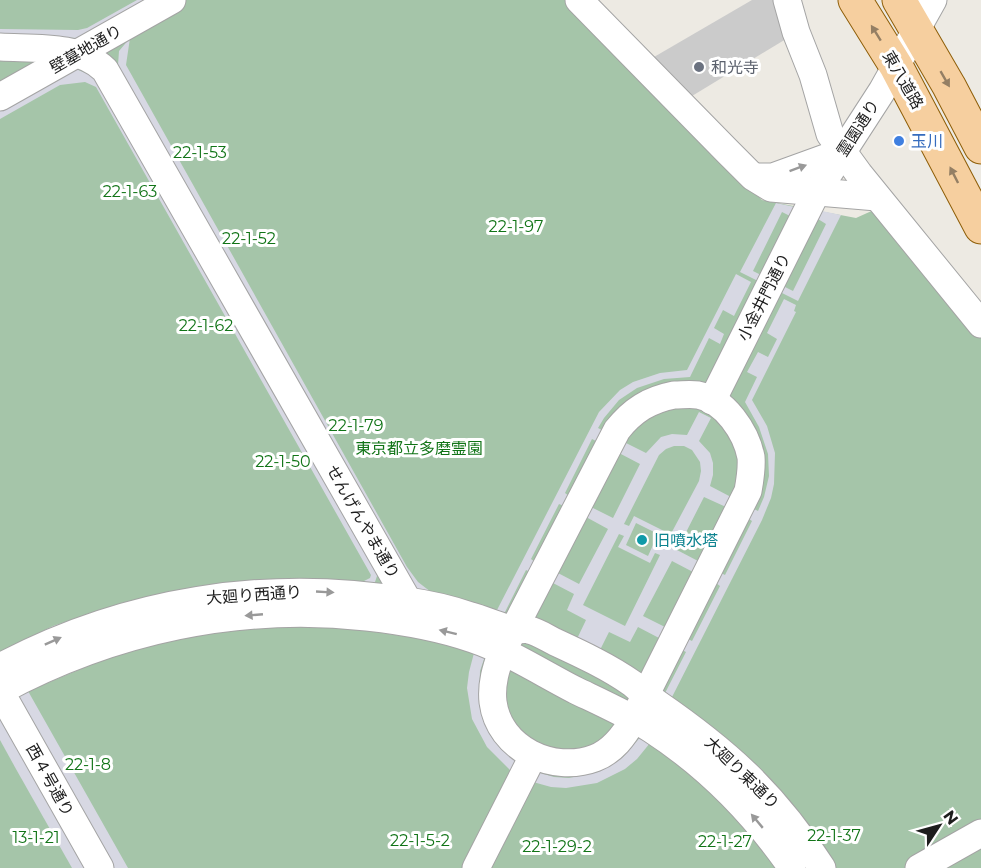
<svg xmlns="http://www.w3.org/2000/svg" width="981" height="868" viewBox="0 0 981 868" font-family="Montserrat,'Noto Sans JP',sans-serif">
  <style>
    .religious { fill: #cbcbcb }
    .cemetery { fill: #a5c5a9 }
    .plaza { fill: #d7d8e3; fill-rule: evenodd }
    .lines { fill: none; stroke-linecap: round; stroke-linejoin: round }
    .minor-casing { stroke: #a4a4a4; stroke-width: 29 }
    .major-casing { stroke: #8e5e08; stroke-width: 35 }
    .minor { stroke: #fff; stroke-width: 27 }
    .major { stroke: #f6cf9f; stroke-width: 33 }
    .oneway { fill: #947f64 }
    .oneway2 { fill: #999 }
    .worship-dot { fill: #6b7280; stroke: #fff; stroke-width: 2 }
    .shop-dot { fill: #3f7fe0; stroke: #fff; stroke-width: 2 }
    .culture-dot { fill: #0f9aa8; stroke: #fff; stroke-width: 2 }
    .labels { text-anchor: middle; dominant-baseline: central; stroke-width: 6; stroke-linejoin: round; paint-order: stroke }
    .street-label { font-size: 16px; fill: #1d1d1d; stroke: #fff }
    .worship-label { font-size: 16px; fill: #5b616d; stroke: #fff; text-anchor: start }
    .shop-label { font-size: 16px; fill: #366cbe; stroke: #fff; text-anchor: start }
    .park-label { font-size: 16px; fill: #117417; stroke: #fff }
    .culture-label { font-size: 16px; fill: #0d838f; stroke: #fff; text-anchor: start }
  </style>
  <rect width="100%" height="100%" fill="#edeae3"/>
  <path class="religious" d="M 752,0 L 781,0 L 791,36 L 692,96 L 654,57 Z"/>
  <path class="cemetery" d="M 0,0 L 567,0 L 762,200 L 856,218 L 876,209 L 981,337 L 981,868 L 0,868 Z"/>
  <g class="plaza">
    <path d="M 137,0 L 150,0 L 79,38 L 0,36 L 0,29 L 78,30 L 87,28 Z"/>
    <path d="M 130,38 L 126,65 L 407,567 L 418,582 L 431,592 L 497,610 L 599,412 L 620,390 L 633,382 L 660,373 L 687,370 L 736,274 L 751,282 L 734,316 L 723,310 L 714,328 L 724,334 L 720,344 L 709,338 L 690,377 L 664,379 L 637,388 L 619,400 L 604,418 L 598,428 L 602,430 L 596,441 L 592,439 L 565,493 L 569,496 L 564,506 L 559,504 L 531,559 L 535,562 L 530,572 L 526,570 L 502,618 L 417,590 L 397,562 L 118,65 L 119,51 Z"/>
    <path d="M 76,69 L 97,78 L 378,573 L 374,585 L 0,652 L 53,626 L 122,603 L 194,587 L 220,583 L 293,578 L 362,582 L 370,578 L 371,575 L 96,87 L 85,82 L 60,85 L 0,119 L 0,106 Z"/>
    <path d="M 776,203 L 795,207 L 790,216 L 782,212 L 753,271 L 761,275 L 758,281 L 740,272 Z"/>
    <path d="M 822,211 L 841,215 L 798,301 L 782,293 L 785,287 L 793,291 L 826,224 L 818,219 Z"/>
    <path d="M 784,299 L 796,305 L 794,311 L 796,312 L 752,400 L 767,426 L 775,453 L 774,484 L 771,498 L 762,520 L 671,699 L 835,868 L 829,868 L 662,699 L 686,652 L 682,650 L 688,639 L 692,641 L 720,586 L 716,583 L 721,573 L 725,575 L 752,521 L 749,519 L 754,509 L 758,511 L 764,497 L 769,476 L 768,454 L 759,427 L 745,402 L 757,377 L 747,372 L 758,352 L 768,357 L 777,339 L 767,333 Z"/>
    <path d="M 699,412 L 711,418 L 699,441 L 710,453 L 713,463 L 713,475 L 710,486 L 731,497 L 726,507 L 704,497 L 677,550 L 698,561 L 693,572 L 672,561 L 643,616 L 665,627 L 659,638 L 638,627 L 630,642 L 609,632 L 598,654 L 575,643 L 586,620 L 567,610 L 574,594 L 553,583 L 558,573 L 579,584 L 608,529 L 586,517 L 591,507 L 613,518 L 640,464 L 619,453 L 624,442 L 646,453 L 661,437 L 672,434 L 687,435 ZM 674,446 L 684,446 L 692,450 L 700,462 L 701,471 L 699,481 L 665,545 L 661,542 L 666,532 L 634,516 L 629,526 L 624,524 L 659,455 L 666,449 ZM 636,523 L 658,534 L 648,556 L 626,545 ZM 619,534 L 624,536 L 618,547 L 650,563 L 655,553 L 660,555 L 625,626 L 583,605 Z"/>
    <path d="M 364,624 L 486,653 L 480,671 L 479,704 L 483,720 L 490,735 L 500,748 L 516,761 L 511,771 L 487,747 L 472,719 L 467,688 L 469,672 L 474,653 L 423,639 L 341,627 L 269,626 L 179,638 L 112,656 L 28,691 L 128,868 L 108,868 L 9,694 L 67,667 L 225,625 Z"/>
    <path d="M 0,705 L 92,868 L 72,868 L 16,769 L 0,740 Z"/>
    <path d="M 642,735 L 709,789 L 650,743 L 637,759 L 625,769 L 597,783 L 566,788 L 551,787 L 533,782 L 537,772 L 554,777 L 569,778 L 598,772 L 623,757 Z"/>
  </g>
  <g class="lines">
    <defs>
      <g id="minor">
        <path d="M 579,0 L 727,151 L 753,177 L 771,188 L 877,197"/>
        <path d="M 787,0 L 796,32 L 813,75 L 830,134 L 859,174 L 981,324"/>
        <path d="M 0,47 C 35,49 78,44 105,70 L 408,601 L 407,612"/>
        <path d="M 0,97 L 172,0"/>
        <path d="M 755,177 L 773,177 L 842,152"/>
        <path d="M 674,395 C 682,395 690,394 698,395 C 725,400 746,432 751,457 C 752,469 750,480 748,491 L 633,720 C 624,736 613,751 595,758 C 553,774 499,749 493,702 C 491,684 496,668 502,652 L 617,430 C 633,410 649,400 674,395 Z"/>
        <path d="M 712,401 L 816,193 L 882,91 L 933,0"/>
        <path d="M 0,667 C 126,600 267,578 407,601 C 429,604 450,609 471,616 C 485,620 500,627 515,630 C 520,630 525,629 529,630 C 538,632 547,638 555,642 C 581,654 609,667 633,684 C 641,691 649,698 658,704 C 729,753 775,795 822,868"/>
        <path d="M 0,691 C 113,630 239,603 367,617 C 403,621 439,627 473,639 C 508,651 542,673 575,690 C 600,702 627,714 651,729 C 708,766 754,813 792,868"/>
        <path d="M 0,691 L 100,868"/>
        <path d="M 476,868 L 533,756"/>
        <path d="M 919,868 L 981,833"/>
      </g>
      <g id="major">
        <path d="M 855,0 L 896,66 L 981,227"/>
        <path d="M 899,0 L 949,86 L 981,147"/>
      </g>
    </defs>
    <use href="#minor" class="minor-casing"/>
    <use href="#major" class="major-casing"/>
    <use href="#minor" class="minor"/>
    <use href="#major" class="major"/>
  </g>
  <defs><path id="oneway-solid" d="M-6-.8H1V-3.2L6.5 0L1 3.2V.8H-6Z" transform="scale(1.5)"/></defs>
  <g class="oneway">
    <use href="#oneway-solid" transform="translate(876 33) rotate(-122)"/>
    <use href="#oneway-solid" transform="translate(945 79) rotate(60)"/>
    <use href="#oneway-solid" transform="translate(954 175) rotate(-117)"/>
  </g>
  <g class="oneway2">
    <use href="#oneway-solid" transform="translate(798 168) rotate(-20)"/>
    <use href="#oneway-solid" transform="translate(325 592) rotate(3)"/>
    <use href="#oneway-solid" transform="translate(254 615) rotate(175)"/>
    <use href="#oneway-solid" transform="translate(448 632) rotate(-166)"/>
    <use href="#oneway-solid" transform="translate(53 641) rotate(-24)"/>
    <use href="#oneway-solid" transform="translate(757 821) rotate(-130)"/>
  </g>
  <circle class="worship-dot" cx="699" cy="67" r="6"/>
  <circle class="shop-dot" cx="899" cy="141" r="6"/>
  <circle class="culture-dot" cx="642" cy="540" r="6"/>
  <g class="labels">
    <g class="street-label">
      <text transform="translate(86 49) rotate(-30)">壁墓地通り</text>
      <text transform="translate(903 80) rotate(60)">東八道路</text>
      <text transform="translate(858 128) rotate(-57)">霊園通り</text>
      <text transform="translate(764 297) rotate(-63)">小金井門通り</text>
      <text transform="translate(363 522) rotate(60)">せんげんやま通り</text>
      <text transform="translate(254 595) rotate(-4)">大廻り西通り</text>
      <text transform="translate(742 773) rotate(44)">大廻り東通り</text>
      <text transform="translate(50 780) rotate(61)">西４号通り</text>
    </g>
    <g class="worship-label">
      <text x="711" y="67">和光寺</text>
    </g>
    <g class="shop-label">
      <text x="911" y="141">玉川</text>
    </g>
    <g class="park-label">
      <text x="200" y="152">22-1-53</text>
      <text x="130" y="191">22-1-63</text>
      <text x="516" y="226">22-1-97</text>
      <text x="249" y="238">22-1-52</text>
      <text x="206" y="325">22-1-62</text>
      <text x="356" y="425">22-1-79</text>
      <text x="419" y="448">東京都立多磨霊園</text>
      <text x="283" y="461">22-1-50</text>
      <text x="88" y="764">22-1-8</text>
      <text x="834" y="835">22-1-37</text>
      <text x="36" y="837">13-1-21</text>
      <text x="420" y="840">22-1-5-2</text>
      <text x="725" y="841">22-1-27</text>
      <text x="557" y="846">22-1-29-2</text>
    </g>
    <g class="culture-label">
      <text x="654" y="540">旧噴水塔</text>
    </g>
  </g>
  <g transform="translate(939 826) rotate(54)" stroke="#ffffff" stroke-width="4.5" paint-order="stroke">
  <path d="M0-4.5L10 22L0 15L-10 22Z" fill="#1d1d1d"/>
  <text y="-9" font-size="16" font-weight="bold" text-anchor="middle" fill="#1d1d1d">N</text>
  </g>
</svg>
